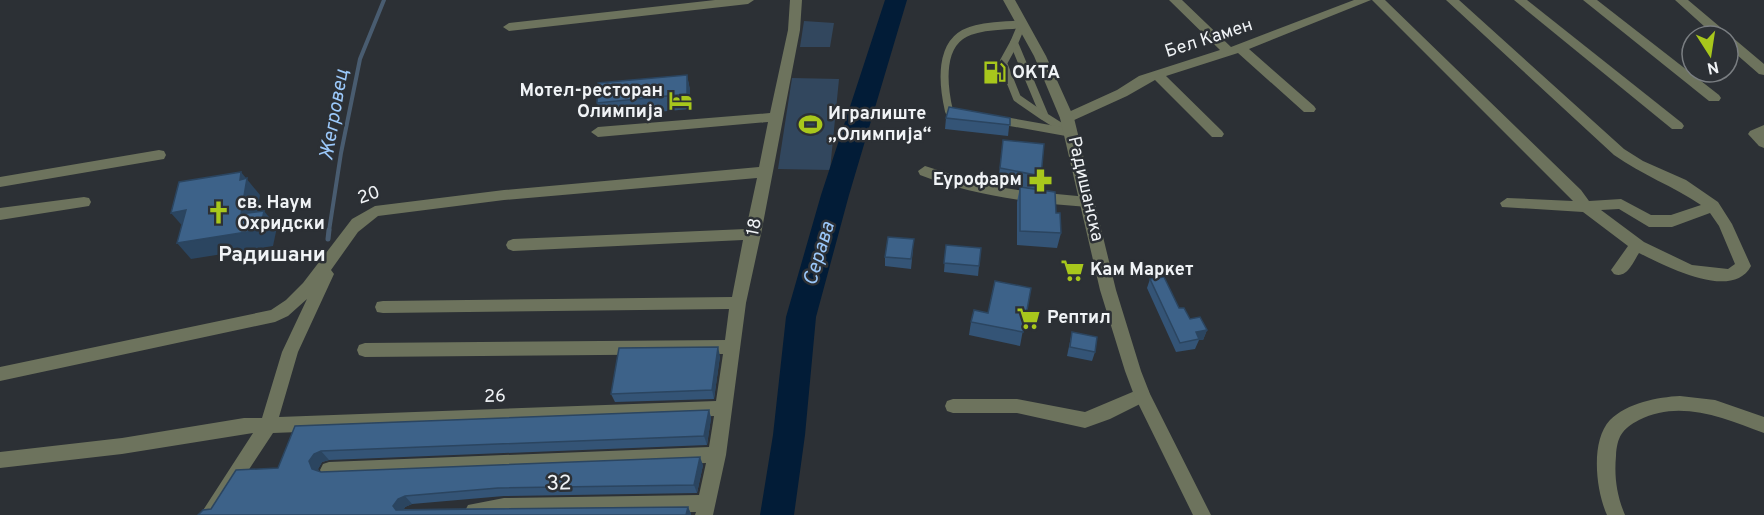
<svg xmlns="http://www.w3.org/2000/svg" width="1764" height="515" viewBox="0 0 1764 515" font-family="Overpass,sans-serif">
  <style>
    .green { fill: #32475e }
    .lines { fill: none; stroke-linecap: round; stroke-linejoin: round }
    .stream-far1 { stroke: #495c70; stroke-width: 4 }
    .stream { stroke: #495c70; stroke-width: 5 }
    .river { fill: #021c37; fill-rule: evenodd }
    .service { stroke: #6d735d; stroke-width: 8 }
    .minor { fill: #6d735d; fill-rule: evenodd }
    .tertiary { fill: #6d735d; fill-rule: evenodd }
    .wall { fill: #345476 }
    .shaded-wall { fill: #2b4560 }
    .building { fill: #3d6289; stroke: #2b4560; stroke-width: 1.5 }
    .labels { text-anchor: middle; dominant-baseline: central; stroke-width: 5; stroke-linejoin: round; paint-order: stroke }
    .street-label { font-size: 18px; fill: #f0f3f6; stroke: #2c3035 }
    .poi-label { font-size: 18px; font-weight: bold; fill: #f0f3f6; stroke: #2c3035; text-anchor: start }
    .water-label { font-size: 20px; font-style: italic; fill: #9bc8fa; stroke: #2c3035 }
    .quarter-label { font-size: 21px; font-weight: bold; fill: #f0f3f6; stroke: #2c3035 }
    .near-street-label { font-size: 21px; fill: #f0f3f6; stroke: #2c3035 }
  </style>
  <rect width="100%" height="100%" fill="#2c3035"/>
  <g class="green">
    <path d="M 804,21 L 834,23 L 830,47 L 800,47 Z"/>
    <path d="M 792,78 L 839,79 L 830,170 L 778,169 Z"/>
  </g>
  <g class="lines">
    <path class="stream-far1" d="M 329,231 L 341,153 L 360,59 L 384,0"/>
    <path class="stream" d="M 328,239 L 329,230"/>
    <path class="river" d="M 885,0 L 907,0 L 849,195 L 816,317 L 805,435 L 794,515 L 760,515 L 773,435 L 786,317 L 821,195 Z"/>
    <g class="service">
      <path d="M 1022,24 L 1014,43 L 1045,117 L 1064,129"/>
      <path d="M 1014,43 L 1003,63 L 1017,98 L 1043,116"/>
      <path d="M 956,113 L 949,111 C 943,85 938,42 970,31 C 986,25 1005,26 1022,24"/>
      <path d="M 999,120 L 1072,133"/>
    </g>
    <g class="minor">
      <path d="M 715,0 L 754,0 L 748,4 L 509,31 L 503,27 L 509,23 Z"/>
      <path d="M 790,0 L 802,0 L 800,30 L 761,234 L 746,303 L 726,455 L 713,515 L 695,515 L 696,512 L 467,515 L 465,511 L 468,505 L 504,498 L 699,495 L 706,463 L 329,478 L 323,476 L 320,470 L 323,464 L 329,462 L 709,447 L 714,416 L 273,433 L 219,515 L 200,515 L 253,433 L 122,454 L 0,468 L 0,452 L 122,438 L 244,418 L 262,418 L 282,352 L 307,299 L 288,316 L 275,322 L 0,381 L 0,367 L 271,310 L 286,300 L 303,283 L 352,219 L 375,206 L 504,190 L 759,167 L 768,122 L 598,137 L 591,132 L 598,127 L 770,113 L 788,30 ZM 757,178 L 746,229 L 513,239 L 508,241 L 506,245 L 508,249 L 513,251 L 743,240 L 732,297 L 383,301 L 377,302 L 375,307 L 377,312 L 383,313 L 729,309 L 725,340 L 365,343 L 359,345 L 357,350 L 359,355 L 365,357 L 723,354 L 716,401 L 279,417 L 298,352 L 334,274 L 331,270 L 358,232 L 378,216 L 504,200 Z"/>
      <path d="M 1169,0 L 1182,0 L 1231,47 L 1354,0 L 1371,0 L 1249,49 L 1314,106 L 1316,109 L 1314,112 L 1304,112 L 1238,53 L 1166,76 L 1222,131 L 1224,134 L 1222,137 L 1212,137 L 1155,80 L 1127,96 L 1072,121 L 1062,121 L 1060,118 L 1062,115 L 1117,90 L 1139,76 L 1220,50 Z"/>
      <path d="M 1372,0 L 1385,0 L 1581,190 L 1589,201 L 1621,199 L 1651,215 L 1671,215 L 1701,205 C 1673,186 1642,175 1614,155 L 1446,0 L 1459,0 L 1624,149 L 1643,161 L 1686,180 L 1718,202 L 1732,224 L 1751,266 C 1732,302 1664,265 1639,253 C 1633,262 1627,279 1614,274 L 1611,270 L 1628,246 L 1583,212 L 1502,207 L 1500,203 L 1507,198 L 1573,201 ZM 1619,209 L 1649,227 L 1672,227 L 1710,213 L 1719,226 L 1735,264 L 1728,269 L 1692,265 L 1644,242 L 1601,210 Z"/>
      <path d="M 1514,0 L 1527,0 L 1682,123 L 1684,126 L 1682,129 L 1672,129 Z"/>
      <path d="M 1583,0 L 1597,0 L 1719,95 L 1721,98 L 1719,101 L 1709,101 Z"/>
      <path d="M 1675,0 L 1688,0 L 1764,64 L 1764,75 L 1759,74 L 1728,47 L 1728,36 L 1715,36 Z"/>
      <path d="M 1764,125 L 1764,148 L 1759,146 L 1748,134 L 1750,131 Z"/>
      <path d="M 159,150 L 164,151 L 166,155 L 164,159 L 0,187 L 0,177 Z"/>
      <path d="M 925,166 L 985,185 L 1025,191 L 1088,197 L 1095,202 L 1088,207 C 1030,203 975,196 920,175 L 918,171 Z"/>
      <path d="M 84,197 L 89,198 L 91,202 L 89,206 L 0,220 L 0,208 Z"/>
      <path d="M 1142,388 L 1148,390 L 1150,395 L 1148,400 L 1110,419 L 1085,428 L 1017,413 L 953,413 L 947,411 L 945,406 L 947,401 L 953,399 L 1017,399 L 1085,412 Z"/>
      <path d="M 1680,396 L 1715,400 L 1764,417 L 1764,433 C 1724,418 1680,399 1639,420 C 1622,429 1617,437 1616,456 C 1614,477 1617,496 1625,515 L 1607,515 C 1596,491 1590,441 1610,420 C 1627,403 1658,397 1680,396 Z"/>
    </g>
    <path class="tertiary" d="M 1003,0 L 1015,0 L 1046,56 L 1074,118 L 1116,290 L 1141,371 L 1150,394 L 1211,515 L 1193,515 L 1134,395 L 1125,371 L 1100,290 L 1060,118 L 1034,56 Z"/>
  </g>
  <g class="wall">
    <path d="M 687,75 L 690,90 L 690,109 L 602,117 L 597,103 Z"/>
    <path d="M 946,118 L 1010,118 L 1008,136 L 945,129 Z"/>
    <path d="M 1003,140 L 1041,176 L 1039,190 L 1056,213 L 1061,233 L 1057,248 L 1017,245 L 1017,202 L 1020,187 L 1033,189 L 998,183 Z"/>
    <path d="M 946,245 L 979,266 L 978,276 L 944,272 Z"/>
    <path d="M 913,249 L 911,269 L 885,266 L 885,257 Z"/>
    <path d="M 1150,279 L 1190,319 L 1207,330 L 1203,340 L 1199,340 L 1195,349 L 1176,352 L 1147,288 Z"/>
    <path d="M 1031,288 L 1020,346 L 969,335 L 971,322 Z"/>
    <path d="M 1072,332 L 1095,352 L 1092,361 L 1067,356 Z"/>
    <path d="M 720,356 L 714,399 L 615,402 L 611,394 Z"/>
    <path d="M 709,410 L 711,418 L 707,445 L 329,460 L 322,462 L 318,469 L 319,471 L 321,472 L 703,465 L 697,493 L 504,496 L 412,504 L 405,507 L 404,509 L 688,507 L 691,514 L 211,509 L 278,468 L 295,426 Z"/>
  </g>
  <g class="shaded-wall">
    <path d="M 687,75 L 690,90 L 690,109 L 687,94 Z"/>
    <path d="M 241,172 L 260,195 L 254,230 L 241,214 L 240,180 Z"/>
    <path d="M 186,210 L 186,230 L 171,213 Z"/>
    <path d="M 264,211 L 277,227 L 273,246 L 191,259 L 177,243 Z"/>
    <path d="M 1207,330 L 1203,340 L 1199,340 L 1196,332 Z"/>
    <path d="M 718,347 L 720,356 L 714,399 L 712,390 Z"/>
    <path d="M 709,410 L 711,418 L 707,445 L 704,436 Z"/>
    <path d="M 321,451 L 329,460 L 322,462 L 318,469 L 321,477 L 312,469 L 309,461 L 314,454 Z"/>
    <path d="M 700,457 L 703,465 L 697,493 L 694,485 Z"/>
    <path d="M 405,496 L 412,504 L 405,507 L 401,514 L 396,510 L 393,506 L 398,499 Z"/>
    <path d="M 688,507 L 691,514 L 691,515 L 686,515 Z"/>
  </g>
  <g class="building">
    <path d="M 687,75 L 687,94 L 597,103 L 598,83 Z"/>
    <path d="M 949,107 L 1010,118 L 1010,125 L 946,118 Z"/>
    <path d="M 1003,140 L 1044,144 L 1041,176 L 1000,168 Z"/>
    <path d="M 241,172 L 240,180 L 247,178 L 241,214 L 264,211 L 260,230 L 177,243 L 186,210 L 171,213 L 179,182 Z"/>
    <path d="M 1020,187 L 1055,192 L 1056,213 L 1060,213 L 1061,233 L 1020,231 Z"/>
    <path d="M 888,237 L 914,239 L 911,259 L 885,257 Z"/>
    <path d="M 946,245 L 981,248 L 979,266 L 944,263 Z"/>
    <path d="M 1164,277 L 1179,308 L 1184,308 L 1190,319 L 1200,317 L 1207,330 L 1196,332 L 1199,339 L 1180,343 L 1150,279 Z"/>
    <path d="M 995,281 L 1031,288 L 1023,332 L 971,322 L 974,310 L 988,313 Z"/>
    <path d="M 1072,332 L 1097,337 L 1095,352 L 1070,347 Z"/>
    <path d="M 718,347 L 712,390 L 611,394 L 619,348 Z"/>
    <path d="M 709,410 L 704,436 L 321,451 L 314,454 L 309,461 L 312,469 L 321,472 L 700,457 L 694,485 L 498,488 L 405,496 L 398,499 L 393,506 L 396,510 L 688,507 L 686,515 L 198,515 L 203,510 L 211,509 L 236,470 L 278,468 L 295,426 Z"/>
  </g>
  <defs>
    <symbol id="fuel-bare" viewBox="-9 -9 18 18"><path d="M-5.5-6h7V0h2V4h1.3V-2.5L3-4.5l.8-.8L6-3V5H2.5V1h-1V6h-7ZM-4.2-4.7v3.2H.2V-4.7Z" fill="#a8c71c" stroke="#2c3035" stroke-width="2.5" paint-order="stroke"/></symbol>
    <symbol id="hotel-bare" viewBox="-9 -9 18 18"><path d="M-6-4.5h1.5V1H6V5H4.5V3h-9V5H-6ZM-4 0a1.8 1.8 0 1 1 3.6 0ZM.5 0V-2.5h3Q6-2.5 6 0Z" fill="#a8c71c" stroke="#2c3035" stroke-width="2.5" paint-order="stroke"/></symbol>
    <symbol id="stadium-bare" viewBox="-9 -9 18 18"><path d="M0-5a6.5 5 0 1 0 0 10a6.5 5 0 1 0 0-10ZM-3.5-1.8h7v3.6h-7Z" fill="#a8c71c" stroke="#2c3035" stroke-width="2.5" paint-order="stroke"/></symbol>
    <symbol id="pharmacy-bare" viewBox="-9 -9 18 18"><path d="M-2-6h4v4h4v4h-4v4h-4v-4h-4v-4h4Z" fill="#a8c71c" stroke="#2c3035" stroke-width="2.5" paint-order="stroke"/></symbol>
    <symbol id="church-bare" viewBox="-9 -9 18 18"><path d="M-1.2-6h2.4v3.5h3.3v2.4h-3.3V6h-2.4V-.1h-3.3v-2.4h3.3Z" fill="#a8c71c" stroke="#2c3035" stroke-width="2.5" paint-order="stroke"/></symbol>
    <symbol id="supermarket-bare" viewBox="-9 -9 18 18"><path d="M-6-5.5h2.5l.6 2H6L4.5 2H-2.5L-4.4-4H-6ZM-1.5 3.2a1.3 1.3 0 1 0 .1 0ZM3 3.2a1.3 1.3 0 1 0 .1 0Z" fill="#a8c71c" stroke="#2c3035" stroke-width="2.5" paint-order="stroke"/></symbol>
  </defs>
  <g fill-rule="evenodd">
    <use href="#fuel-bare" x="978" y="56" width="33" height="33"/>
    <use href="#hotel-bare" x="664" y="84" width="33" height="33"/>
    <use href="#stadium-bare" x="794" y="108" width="33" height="33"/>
    <use href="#pharmacy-bare" x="1024" y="164" width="33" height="33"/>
    <use href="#church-bare" x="202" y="196" width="33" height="33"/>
    <use href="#supermarket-bare" x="1056" y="254" width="33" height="33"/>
    <use href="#supermarket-bare" x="1012" y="302" width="33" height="33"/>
  </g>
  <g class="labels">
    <g class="street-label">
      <text transform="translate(1209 39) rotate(-18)">Бел Камен</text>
      <text transform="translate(1085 189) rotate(77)">Радишанска</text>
      <text transform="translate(369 196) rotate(-20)">20</text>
      <text transform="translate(755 227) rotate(-79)">18</text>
      <text transform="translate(495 397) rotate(-2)">26</text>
    </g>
    <g class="poi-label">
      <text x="1012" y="73">ОКТА</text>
      <text x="663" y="91" text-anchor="end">Мотел-ресторан<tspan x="663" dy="21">Олимпија</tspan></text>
      <text x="828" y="114">Игралиште<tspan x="828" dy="21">„Олимпија“</tspan></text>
      <text x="1022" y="180" text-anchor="end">Еурофарм</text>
      <text x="237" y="203">св. Наум<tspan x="237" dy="21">Охридски</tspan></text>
      <text x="1090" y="270">Кам Маркет</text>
      <text x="1047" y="318">Рептил</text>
    </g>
    <g class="water-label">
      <text transform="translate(335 115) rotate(-80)">Жегровец</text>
      <text transform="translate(820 254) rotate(-73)">Серава</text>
    </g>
    <g class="quarter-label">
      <text x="272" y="255">Радишани</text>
    </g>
    <g class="near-street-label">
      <text transform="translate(559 484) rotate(-1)">32</text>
    </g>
  </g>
  <g transform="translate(1710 54) rotate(168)"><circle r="28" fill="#2c3035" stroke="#7a7e82" stroke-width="1.5"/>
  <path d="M0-4.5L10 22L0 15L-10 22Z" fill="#a8c71c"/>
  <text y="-9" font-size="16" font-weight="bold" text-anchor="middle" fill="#f0f3f6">N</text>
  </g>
</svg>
